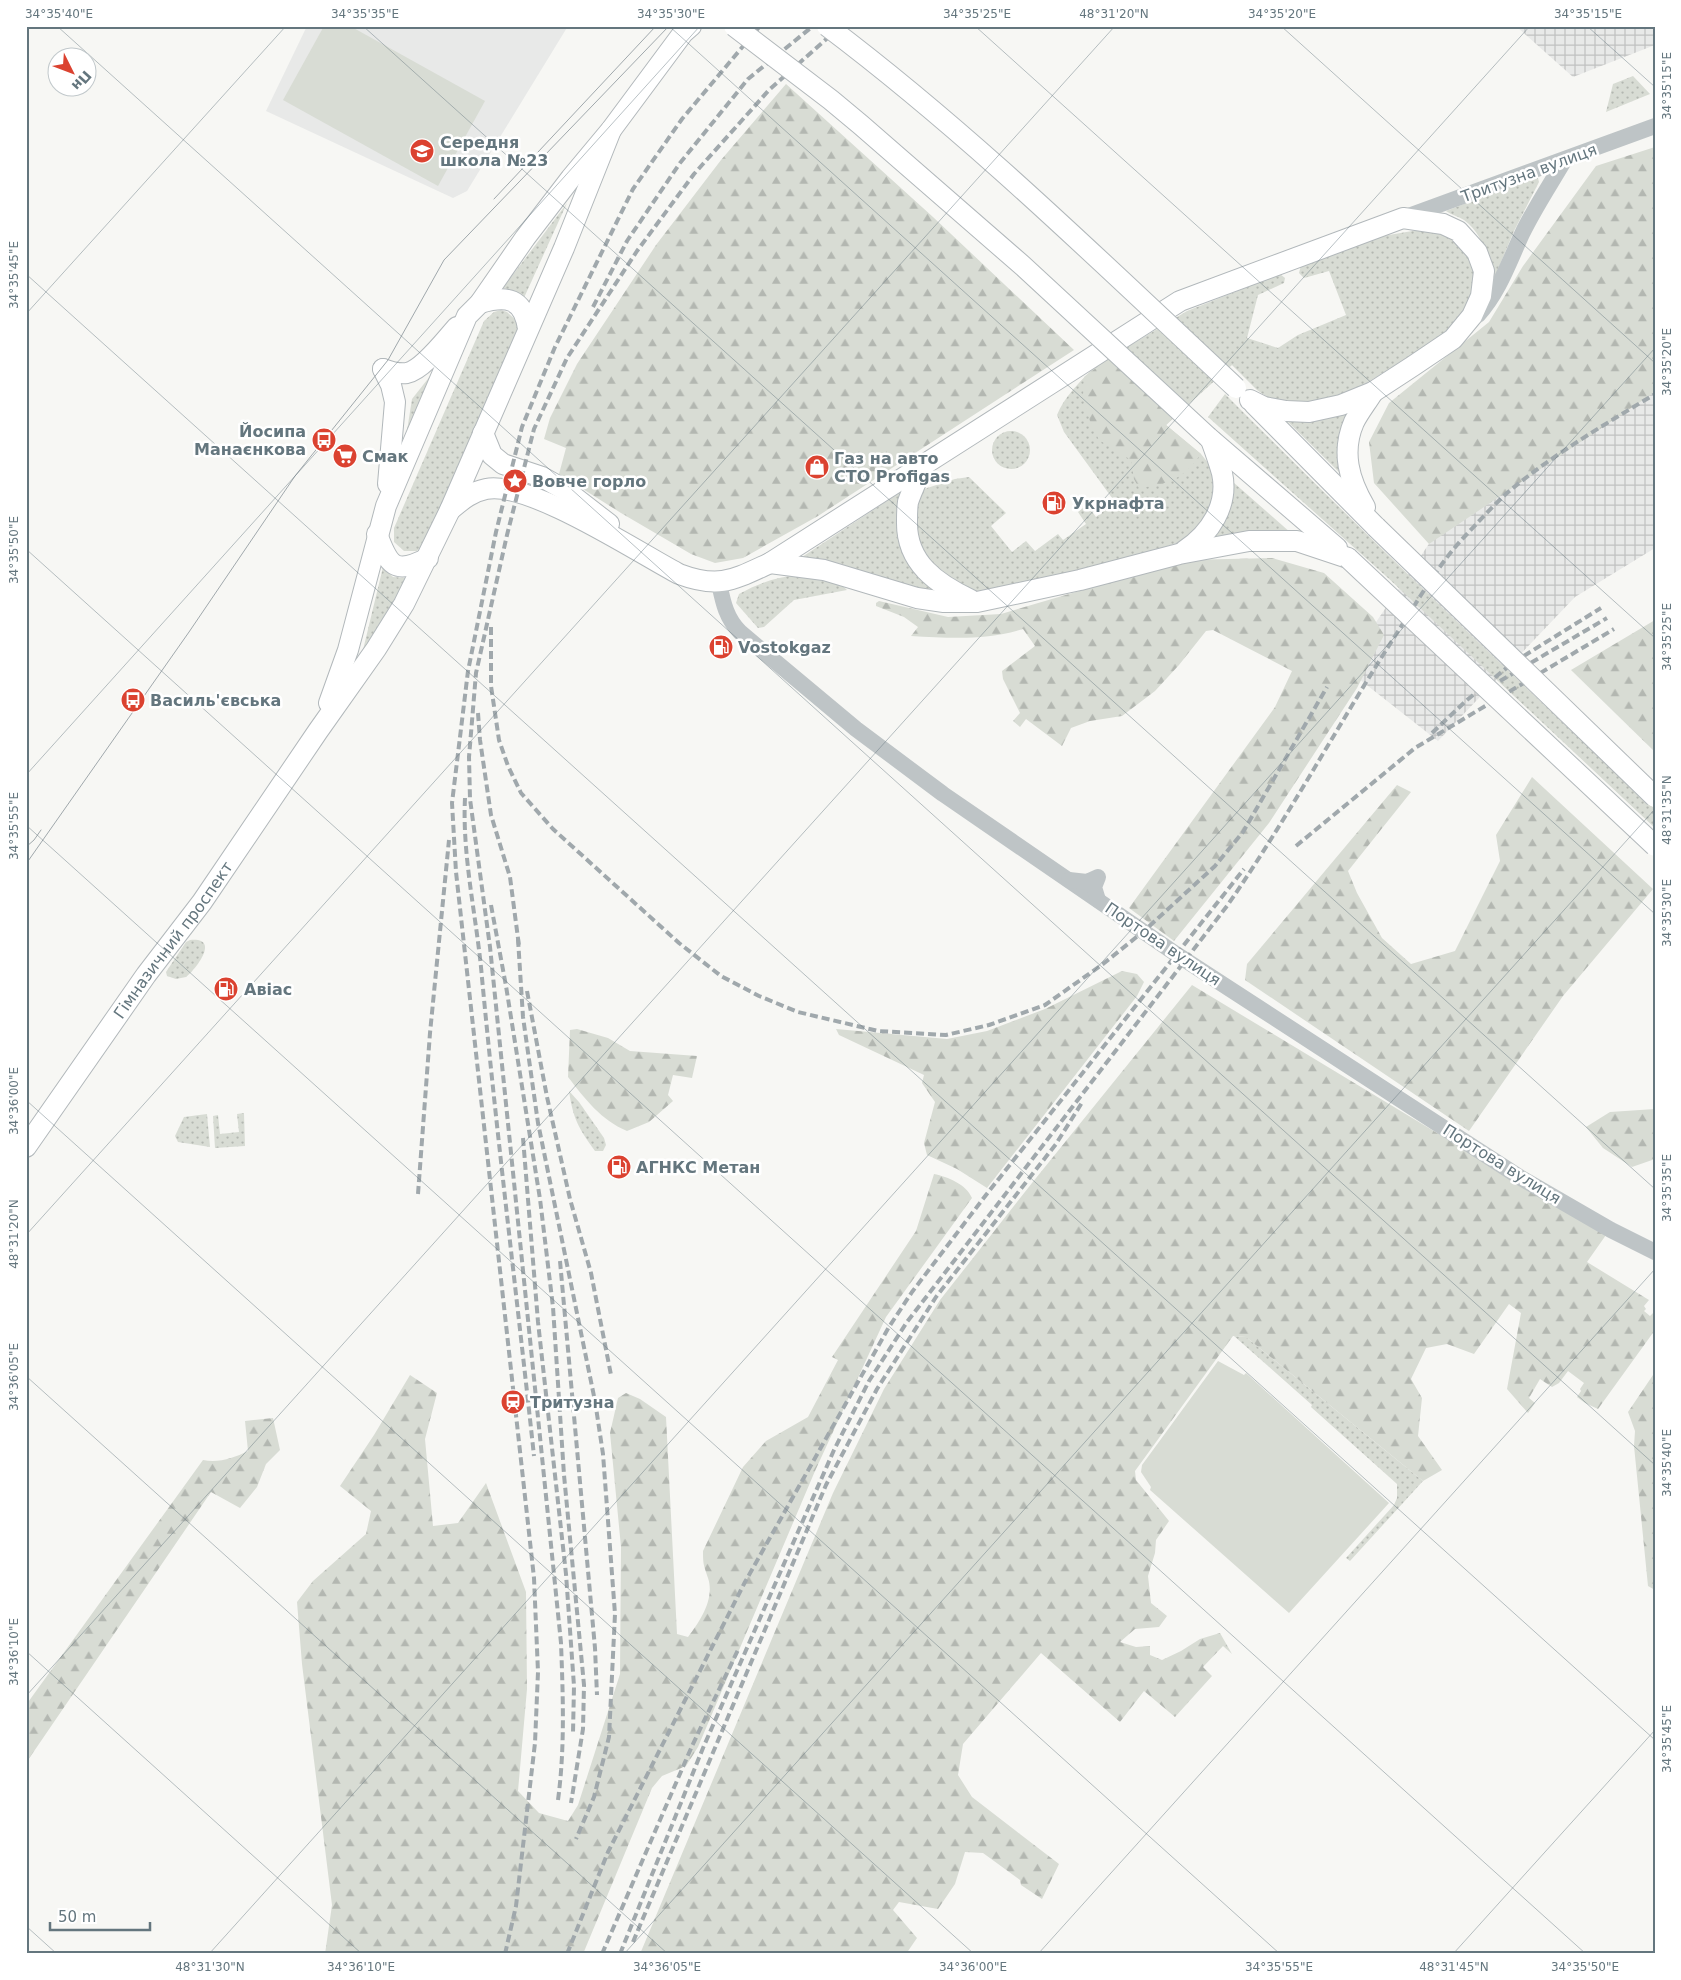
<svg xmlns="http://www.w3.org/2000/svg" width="1681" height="1980" viewBox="0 0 1681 1980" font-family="'DejaVu Sans',sans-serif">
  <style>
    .built { fill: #e8e9e8 }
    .industrial { fill: url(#industrial-grid) }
    .grass { fill: url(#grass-dots) }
    .forest { fill: url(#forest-firs) }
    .green { fill: #d8dcd4 }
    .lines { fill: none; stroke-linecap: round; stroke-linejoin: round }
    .major-casing { stroke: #b2b8bb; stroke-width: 22 }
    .minor { stroke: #bec4c6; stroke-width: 16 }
    .major { stroke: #fff; stroke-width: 20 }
    .tram { stroke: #a0a8ac; stroke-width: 1 }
    .rail { stroke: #a0a8ac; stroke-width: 4; stroke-dasharray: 8 4; stroke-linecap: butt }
    .major-bridge-casing { stroke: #b2b8bb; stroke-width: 22; stroke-linecap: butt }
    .major-bridge { stroke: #fff; stroke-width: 20 }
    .ticks { fill: none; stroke: #64767e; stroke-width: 1; stroke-opacity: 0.45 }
    .labels { text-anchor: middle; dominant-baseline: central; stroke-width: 5; stroke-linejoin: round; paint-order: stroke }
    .poi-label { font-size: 16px; font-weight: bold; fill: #64767e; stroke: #fff; text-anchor: start }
    .street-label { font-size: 16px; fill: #64767e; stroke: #fff }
    .neatline { fill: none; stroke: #64767e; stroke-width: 2 }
    .ticks-label { font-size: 12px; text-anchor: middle; fill: #64767e }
  </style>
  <defs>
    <pattern id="industrial-grid" width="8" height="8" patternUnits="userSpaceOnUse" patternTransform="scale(1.25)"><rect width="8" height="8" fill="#e8e9e8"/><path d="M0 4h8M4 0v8" fill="none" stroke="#c0c1c1"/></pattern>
    <pattern id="grass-dots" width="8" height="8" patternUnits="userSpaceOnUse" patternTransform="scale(1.25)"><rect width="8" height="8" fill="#d8dcd4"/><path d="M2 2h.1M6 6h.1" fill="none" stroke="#b3b7b1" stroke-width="1.8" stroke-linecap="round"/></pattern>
    <pattern id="forest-firs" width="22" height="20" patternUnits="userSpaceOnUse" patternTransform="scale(1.25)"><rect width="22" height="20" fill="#d8dcd4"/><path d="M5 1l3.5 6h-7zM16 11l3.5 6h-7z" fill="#b3b7b1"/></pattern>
  </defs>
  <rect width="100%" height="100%" fill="#f7f7f4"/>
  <path class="built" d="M 307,26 L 568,26 L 467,191 L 453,198 L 266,111 Z"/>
  <g class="industrial">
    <path d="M 1516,26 L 1655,26 L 1655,45 L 1573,77 Z"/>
    <path d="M 1655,356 L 1655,548 L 1575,597 L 1438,741 L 1345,668 L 1468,486 Z"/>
  </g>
  <g class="grass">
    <path d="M 1633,76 L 1650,94 L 1606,112 L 1613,84 Z"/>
    <path d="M 1534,177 L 1538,178 L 1539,182 L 1514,231 L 1491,286 C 1487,261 1486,236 1464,220 C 1458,216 1451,215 1446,211 Z"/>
    <path d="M 567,203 L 523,300 L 515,291 L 503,288 Z"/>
    <path d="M 1424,229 L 1451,235 L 1469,256 L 1474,272 L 1473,297 L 1453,329 L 1352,392 L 1312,405 L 1270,399 L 1257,390 L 1232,365 L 1166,425 L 1201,454 L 1209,464 L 1214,476 L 1215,487 L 1211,513 L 1188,540 L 1085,570 L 982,593 L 969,590 L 928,564 L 915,535 L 916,502 L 924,489 L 955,479 L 969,477 L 1006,513 L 991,526 L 1012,552 L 1026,541 L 1035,551 L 1058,534 L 1063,540 L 1086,524 L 1078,512 L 1087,505 L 1096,517 L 1115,502 L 1064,432 L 1057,415 C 1064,397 1082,379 1096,366 L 1187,311 L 1280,274 L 1285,278 L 1284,283 L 1258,295 L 1247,338 L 1278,348 L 1298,335 L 1346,315 L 1329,271 L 1304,278 L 1299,273 L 1301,265 L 1383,236 Z"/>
    <path d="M 501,310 L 507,312 L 517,321 L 517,334 L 426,541 L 417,551 L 404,551 L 394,542 L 394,528 L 484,321 L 494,312 Z"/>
    <path d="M 442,361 L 404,450 L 412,399 Z"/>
    <path d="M 1225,394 C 1366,535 1509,673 1655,809 L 1655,828 L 1387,577 L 1208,417 Z"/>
    <path d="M 1359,404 L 1345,478 L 1283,417 Z"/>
    <circle cx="1011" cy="450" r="19"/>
    <path d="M 1233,482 L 1291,533 L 1212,541 Z"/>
    <path d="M 905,489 C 902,520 894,550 917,576 C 923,582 932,587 939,593 L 802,557 Z"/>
    <path d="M 383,567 L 393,577 L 408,578 L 363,650 Z"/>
    <path d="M 798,575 C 814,576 836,577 847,590 L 794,600 L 764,627 L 758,628 L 736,603 L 739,594 C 759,583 776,577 798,575 Z"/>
    <path d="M 190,940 C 221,937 196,969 186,977 L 176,979 L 167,976 L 166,972 L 186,942 Z"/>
    <path d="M 569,1091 L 579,1102 L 604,1138 L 606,1145 L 603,1151 L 595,1151 C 579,1129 573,1119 569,1091 Z"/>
    <path d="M 244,1113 L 245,1146 L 215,1148 L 213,1116 L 218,1115 L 220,1134 L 239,1132 L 237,1114 Z"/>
    <path d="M 207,1114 L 210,1147 L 178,1142 L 175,1136 L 184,1117 Z"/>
    <path d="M 1234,1336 L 1246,1337 L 1423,1481 L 1350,1561 L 1346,1558 L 1394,1505 L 1397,1498 L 1397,1484 L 1311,1407 L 1312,1405 Z"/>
  </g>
  <g class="forest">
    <path d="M 786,84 L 933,217 L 1074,350 L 818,516 L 743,558 L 715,563 L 691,554 L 621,513 L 559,474 L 566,448 L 544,439 L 550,418 L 577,364 L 656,245 L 721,160 Z"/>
    <path d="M 1655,147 L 1655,392 L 1429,544 L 1374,483 L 1369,442 L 1389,403 L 1489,322 L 1523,266 L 1596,166 Z"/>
    <path d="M 1108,359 L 1174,417 L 1166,425 L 1201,454 C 1182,480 1169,484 1139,488 L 1134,479 L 1131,460 L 1099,440 L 1090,421 L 1083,398 L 1084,377 Z"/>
    <path d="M 1272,558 L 1324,573 L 1373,617 L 1384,635 L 1357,688 L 1269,823 L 1174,941 L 1129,908 L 1275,707 L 1292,671 L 1213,630 L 1206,631 L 1179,665 L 1155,691 L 1122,716 L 1090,721 L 1071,728 L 1062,746 L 1026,719 L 1020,727 L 1013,721 L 1020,713 L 1003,679 L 1002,671 L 1035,646 L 1023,629 C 986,641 949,638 911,636 L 918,627 L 904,617 L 876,606 L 876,603 L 879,601 L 948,617 L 1001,614 L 1185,560 Z"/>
    <path d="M 1655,620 L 1655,752 L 1571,670 Z"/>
    <path d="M 1532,777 L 1653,889 L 1563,996 L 1469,1131 L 1245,980 L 1247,964 L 1397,785 L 1411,792 L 1348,871 L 1357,893 L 1382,938 L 1411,964 L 1455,951 L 1500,861 L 1496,835 Z"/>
    <path d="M 1122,971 L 1137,974 L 1144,982 L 1137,996 L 987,1188 L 957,1169 L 927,1155 L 924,1143 L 935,1102 L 922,1083 L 924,1075 L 839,1035 L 836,1029 L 947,1039 L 987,1031 L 1045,1009 Z"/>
    <path d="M 1192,985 L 1606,1235 L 1587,1262 L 1649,1300 L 1644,1306 L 1646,1309 L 1644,1311 L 1650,1316 L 1655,1311 L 1655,1330 L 1598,1409 L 1585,1403 L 1577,1397 L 1581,1391 L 1580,1389 L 1584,1383 L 1568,1371 L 1559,1383 L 1552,1387 L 1540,1379 L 1529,1398 L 1535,1403 L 1528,1413 L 1507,1389 L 1521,1313 L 1509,1304 L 1474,1354 L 1447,1344 L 1426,1348 L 1411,1379 L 1422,1398 L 1418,1436 L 1442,1470 L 1423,1481 L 1246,1337 L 1233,1336 L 1135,1471 L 1136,1480 L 1169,1521 L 1156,1540 L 1155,1553 L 1148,1576 L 1151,1603 L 1167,1616 L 1159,1627 L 1135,1629 L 1120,1642 L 1136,1647 L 1150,1646 L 1150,1655 L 1162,1660 L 1181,1651 L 1200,1639 L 1220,1633 L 1232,1654 L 1223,1646 L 1203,1667 L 1212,1676 L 1175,1717 L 1144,1691 L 1120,1722 L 1041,1653 L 963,1744 L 958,1775 L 972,1797 L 1059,1864 L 1042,1899 L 1021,1885 L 1020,1880 L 983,1853 L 965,1852 L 955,1884 L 938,1909 L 899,1902 L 893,1910 L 917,1938 L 906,1954 L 640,1954 L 833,1493 L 884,1389 L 940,1300 L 1032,1183 Z"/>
    <path d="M 577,1029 L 608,1038 L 630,1051 L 697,1056 L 692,1078 L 673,1075 L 668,1095 L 673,1101 L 649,1122 L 627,1131 C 601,1120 585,1099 568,1077 L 570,1030 Z"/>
    <path d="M 1655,1109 L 1655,1159 L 1632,1167 L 1603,1148 L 1586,1127 L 1610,1112 Z"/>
    <path d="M 934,1174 C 948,1177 966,1184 972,1198 L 886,1317 L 815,1471 L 698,1747 L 686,1766 L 662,1776 L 652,1788 L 583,1954 L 325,1954 L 332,1905 L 302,1664 L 297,1602 L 313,1581 L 366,1534 L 371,1511 L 340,1486 L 374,1435 L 410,1375 L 437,1393 L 425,1439 L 433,1526 L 458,1523 L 486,1483 L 526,1592 L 527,1689 L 518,1791 L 539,1813 L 568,1821 L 578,1805 L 620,1674 L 621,1547 L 610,1433 L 618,1398 L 626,1393 L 640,1399 L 666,1417 L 677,1634 L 688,1637 C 700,1621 715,1599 708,1578 C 704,1565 703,1566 703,1551 L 743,1467 L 766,1441 L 808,1417 L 838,1360 L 832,1357 L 916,1231 Z"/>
    <path d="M 1655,1372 L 1655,1590 L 1648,1586 L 1634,1446 L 1635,1431 L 1628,1412 Z"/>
    <path d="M 273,1418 L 280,1450 L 266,1464 L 257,1487 L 240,1508 L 211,1492 L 26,1763 L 26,1705 L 203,1460 C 219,1463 234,1458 248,1451 L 245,1421 Z"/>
  </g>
  <g class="green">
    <path d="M 324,26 L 350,26 L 485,101 L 438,186 L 283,100 Z"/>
    <path d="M 1218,1361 L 1244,1375 L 1246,1373 L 1389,1503 L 1289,1613 L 1150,1490 L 1151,1487 L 1141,1472 L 1142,1465 Z"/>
  </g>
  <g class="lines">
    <defs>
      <g id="major">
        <path d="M 480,303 C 507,295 523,298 528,328"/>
        <path d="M 383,369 L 391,385 L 395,402 L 388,484"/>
        <path d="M 383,369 C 391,372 399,374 407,373 C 423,370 446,339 457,327"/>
        <path d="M 1254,404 L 1376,527"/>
        <path d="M 483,433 L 492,455 L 503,464 L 542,477 L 565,490 L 609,524"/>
        <path d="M 1208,437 L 1337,548"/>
        <path d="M 923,466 C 918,478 912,490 908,502 C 907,508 907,515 907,521 C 906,563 937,584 971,600"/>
        <path d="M 1365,507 C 1349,480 1341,452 1354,422 C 1359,412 1367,402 1373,392"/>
        <path d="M 450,510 C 462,500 471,492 486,489 C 528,480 639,553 679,574 C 719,589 733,580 770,563 L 1180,301 L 1403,218 L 1443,224 L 1458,231 L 1477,252 L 1484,271 L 1481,296 L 1472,316 L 1453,339 L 1413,366 L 1373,392 L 1341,405 L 1309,412 L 1286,411 L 1264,407 L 1250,400"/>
        <path d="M 377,534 C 389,566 394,575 428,558"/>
        <path d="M 1184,551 C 1210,534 1229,505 1222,473 C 1219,462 1215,451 1211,440"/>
        <path d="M 770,563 L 824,570 L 917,598 L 944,602 L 977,602 L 1080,580 L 1179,554 L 1249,541 L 1297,541 L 1348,558"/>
        <path d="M 329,703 L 348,650 L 386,506 L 467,316 L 480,303 L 525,238 L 571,178 L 611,130 L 683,33 L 691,26"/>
        <path id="s1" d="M 26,1147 L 146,975 L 202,902 L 318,731 L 376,649 L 404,604 L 450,510 L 564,248 L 611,130"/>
      </g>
    </defs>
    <use href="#major" class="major-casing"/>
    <g class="minor">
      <path d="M 1403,218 L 1655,126"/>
      <path d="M 1478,315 C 1499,292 1509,262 1522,234 C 1534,209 1550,185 1564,161"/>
      <path d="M 719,583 C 723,602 726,618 740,632 L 856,729 L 943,794 L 1176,954 L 1521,1178 L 1611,1230 L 1655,1252"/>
      <path d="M 1069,880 L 1087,882 L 1098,877 L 1094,887 L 1098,900"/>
    </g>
    <use href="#major" class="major"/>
    <g class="tram">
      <path d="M 494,199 L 656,26"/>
      <path d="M 26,847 L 34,840 L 41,830"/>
      <path d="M 26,864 L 189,632 L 295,476 L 388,360 L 444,260 L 669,26"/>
    </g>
    <g class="rail">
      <path d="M 593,307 L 627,241 L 680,163 L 748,79 L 813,26"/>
      <path d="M 491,627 L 491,686 L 499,740 L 508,766 L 521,793 L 553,829 L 679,943 L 721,976 L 759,996 L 798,1012 L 878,1031 L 946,1035 L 989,1025 L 1045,1005 L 1103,964 L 1144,931 L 1191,888 L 1215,866 L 1243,832 L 1327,687"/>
      <path d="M 1500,681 L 1607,618"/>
      <path d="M 478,713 L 480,740 L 491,815 L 510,877 L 519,946"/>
      <path d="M 1432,733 L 1467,700 L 1514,662 L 1601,608"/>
      <path d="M 465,798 C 462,858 477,918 482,978 C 497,1138 517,1297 534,1456"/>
      <path d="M 1296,846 L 1415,748 L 1614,629"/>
      <path d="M 491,905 L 506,986 L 540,1199 L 553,1307 L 564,1475 L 584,1685 L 583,1729 L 571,1803"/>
      <path d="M 518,939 L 523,1017 L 538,1123 L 595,1401 L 603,1454 L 615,1614 L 609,1737 L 594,1797 L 576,1839"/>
      <path d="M 527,991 L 547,1097 L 570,1199 L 591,1273 L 611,1375"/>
      <path d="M 523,1138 L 538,1322 L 566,1574 L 574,1686 L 573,1733"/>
      <path d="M 418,1194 L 430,1033 L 449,840"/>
      <path d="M 560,1261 L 595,1648 L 597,1695"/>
      <path d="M 558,1800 C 565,1748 563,1696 561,1643 L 490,947 L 470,799 L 469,757 L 476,673 L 507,535 L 534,429 L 567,358 L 637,251 L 694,174 L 769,90 L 841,26"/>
      <path d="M 633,1942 L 826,1485 L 877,1389 L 936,1297 L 1056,1144 L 1083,1101"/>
      <path d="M 505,1954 L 516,1906 L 535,1743 L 538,1672 L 534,1578 L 456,872 L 452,803 L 468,671 L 496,532 L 522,427 L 555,347 L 633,189 L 682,119 L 760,26"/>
      <path d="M 567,1954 L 608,1852 L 745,1582 L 889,1327 L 912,1292 L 986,1195 L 1244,869"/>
      <path d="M 602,1954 L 692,1746 L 738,1650"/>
      <path d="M 620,1954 L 703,1748 L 834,1450 L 869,1381 L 907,1322 L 1227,906 C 1288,818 1339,723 1397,633 C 1419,599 1439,563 1467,534 C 1480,520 1493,506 1507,493 C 1552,455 1604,425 1655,394"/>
    </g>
    <defs>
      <g id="major-bridge">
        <path d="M 734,26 L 831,100 L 861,125 L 1023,266 L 1208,437"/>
        <path d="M 827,26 C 973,136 1103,264 1236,388"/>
        <path d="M 1376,527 L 1655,797"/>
        <path d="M 1348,558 L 1655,846"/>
      </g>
    </defs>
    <use href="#major-bridge" class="major-bridge-casing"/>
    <use href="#major-bridge" class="major-bridge"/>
  </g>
  <path class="ticks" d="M 57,26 L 1655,1465M 363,26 L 1655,1189M 669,26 L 1655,914M 975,26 L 1655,638M 1281,26 L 1655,363M 1587,26 L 1655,87M 26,274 L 1655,1740M 26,314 L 286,26M 26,549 L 1586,1954M 26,775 L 700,26M 26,825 L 1280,1954M 26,1100 L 974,1954M 26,1235 L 1115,26M 26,1376 L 668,1954M 26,1651 L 362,1954M 26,1696 L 1530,26M 26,1926 L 57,1954M 209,1954 L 1655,348M 624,1954 L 1655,809M 1038,1954 L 1655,1269M 1453,1954 L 1655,1730"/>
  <defs>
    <symbol id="school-disc" viewBox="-11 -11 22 22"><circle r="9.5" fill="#db4230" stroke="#fff"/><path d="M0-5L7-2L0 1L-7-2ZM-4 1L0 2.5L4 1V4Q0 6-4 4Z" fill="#fff"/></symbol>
    <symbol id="bus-disc" viewBox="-11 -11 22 22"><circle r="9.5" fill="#db4230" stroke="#fff"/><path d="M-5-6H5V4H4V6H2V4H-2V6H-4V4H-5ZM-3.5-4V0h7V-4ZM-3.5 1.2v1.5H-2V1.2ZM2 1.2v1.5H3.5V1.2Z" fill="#fff"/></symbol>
    <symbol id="supermarket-disc" viewBox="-11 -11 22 22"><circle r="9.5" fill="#db4230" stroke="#fff"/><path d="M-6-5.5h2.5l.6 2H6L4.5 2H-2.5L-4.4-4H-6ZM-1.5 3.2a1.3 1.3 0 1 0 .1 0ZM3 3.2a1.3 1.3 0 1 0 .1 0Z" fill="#fff"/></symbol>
    <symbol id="shop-disc" viewBox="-11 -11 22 22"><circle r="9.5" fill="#db4230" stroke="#fff"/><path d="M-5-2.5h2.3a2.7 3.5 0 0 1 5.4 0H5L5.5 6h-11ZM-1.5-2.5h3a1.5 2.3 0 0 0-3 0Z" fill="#fff"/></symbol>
    <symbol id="sight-disc" viewBox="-11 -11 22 22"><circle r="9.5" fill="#db4230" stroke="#fff"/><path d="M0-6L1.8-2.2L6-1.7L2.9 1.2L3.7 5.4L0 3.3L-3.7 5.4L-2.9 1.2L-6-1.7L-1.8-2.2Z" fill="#fff"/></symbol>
    <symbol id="fuel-disc" viewBox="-11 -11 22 22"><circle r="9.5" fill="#db4230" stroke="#fff"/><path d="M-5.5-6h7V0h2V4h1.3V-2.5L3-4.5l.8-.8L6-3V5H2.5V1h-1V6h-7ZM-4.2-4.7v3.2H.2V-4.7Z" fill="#fff"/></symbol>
    <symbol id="station-disc" viewBox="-11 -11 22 22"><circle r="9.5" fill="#db4230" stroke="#fff"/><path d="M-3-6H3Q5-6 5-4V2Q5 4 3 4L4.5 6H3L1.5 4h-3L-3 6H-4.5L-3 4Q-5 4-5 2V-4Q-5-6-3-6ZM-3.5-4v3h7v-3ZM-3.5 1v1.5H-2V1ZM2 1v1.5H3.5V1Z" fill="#fff"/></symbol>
  </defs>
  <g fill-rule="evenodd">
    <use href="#school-disc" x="408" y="137" width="28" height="28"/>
    <use href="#bus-disc" x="310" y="426" width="28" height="28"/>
    <use href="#supermarket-disc" x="331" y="442" width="28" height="28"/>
    <use href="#shop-disc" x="803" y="453" width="28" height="28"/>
    <use href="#sight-disc" x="501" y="467" width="28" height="28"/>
    <use href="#fuel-disc" x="1040" y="489" width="28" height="28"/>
    <use href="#fuel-disc" x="707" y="633" width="28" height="28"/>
    <use href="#bus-disc" x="119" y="686" width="28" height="28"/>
    <use href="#fuel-disc" x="212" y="975" width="28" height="28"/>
    <use href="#fuel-disc" x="605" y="1153" width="28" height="28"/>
    <use href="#station-disc" x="499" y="1388" width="28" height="28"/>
  </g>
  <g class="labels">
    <g class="poi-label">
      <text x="440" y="142">Середня<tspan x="440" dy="18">школа №23</tspan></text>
      <text x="306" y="431" text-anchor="end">Йосипа<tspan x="306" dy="18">Манаєнкова</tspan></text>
      <text x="362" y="456">Смак</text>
      <text x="834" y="458">Газ на авто<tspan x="834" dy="18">СТО Profigas</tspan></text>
      <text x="532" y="481">Вовче горло</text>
      <text x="1072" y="503">Укрнафта</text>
      <text x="738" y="647">Vostokgaz</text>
      <text x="150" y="700">Василь'євська</text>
      <text x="244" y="989">Авіас</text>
      <text x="636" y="1167">АГНКС Метан</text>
      <text x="530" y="1402">Тритузна</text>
    </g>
    <g class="street-label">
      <text transform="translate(1529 173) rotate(-20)">Тритузна вулиця</text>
      <text stroke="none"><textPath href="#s1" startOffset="254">Гімназичний проспект</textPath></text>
      <text transform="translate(1163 944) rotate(34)">Портова вулиця</text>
      <text transform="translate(1502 1164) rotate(32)">Портова вулиця</text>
    </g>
  </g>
  <rect width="1681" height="1980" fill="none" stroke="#ffffff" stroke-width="55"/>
  <g transform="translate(72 72) rotate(132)"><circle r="24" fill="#ffffff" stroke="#c1c8cb"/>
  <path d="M0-4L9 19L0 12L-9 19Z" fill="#db4230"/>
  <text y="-8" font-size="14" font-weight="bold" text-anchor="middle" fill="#64767e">Пн</text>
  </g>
  <path d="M50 1922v8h100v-8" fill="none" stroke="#64767e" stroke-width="2.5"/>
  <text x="58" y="1922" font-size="15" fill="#64767e" stroke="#ffffff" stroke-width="4" paint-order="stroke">50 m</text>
  <rect x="28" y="28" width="1626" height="1924" class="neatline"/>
  <g class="ticks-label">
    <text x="59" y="18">34°35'40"E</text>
    <text x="365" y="18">34°35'35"E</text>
    <text x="671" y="18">34°35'30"E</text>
    <text x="977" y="18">34°35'25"E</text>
    <text x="1114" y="18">48°31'20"N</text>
    <text x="1282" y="18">34°35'20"E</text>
    <text x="1588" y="18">34°35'15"E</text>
    <text transform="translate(1667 86) rotate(-90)" y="4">34°35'15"E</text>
    <text transform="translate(14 275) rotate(-90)" y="4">34°35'45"E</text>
    <text transform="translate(1667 362) rotate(-90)" y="4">34°35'20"E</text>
    <text transform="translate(14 550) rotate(-90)" y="4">34°35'50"E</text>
    <text transform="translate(1667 637) rotate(-90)" y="4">34°35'25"E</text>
    <text transform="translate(1667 810) rotate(-90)" y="4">48°31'35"N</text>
    <text transform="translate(14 826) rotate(-90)" y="4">34°35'55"E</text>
    <text transform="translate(1667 913) rotate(-90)" y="4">34°35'30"E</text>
    <text transform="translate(14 1101) rotate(-90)" y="4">34°36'00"E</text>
    <text transform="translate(1667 1188) rotate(-90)" y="4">34°35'35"E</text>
    <text transform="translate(14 1234) rotate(-90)" y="4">48°31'20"N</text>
    <text transform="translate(14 1377) rotate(-90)" y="4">34°36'05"E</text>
    <text transform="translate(1667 1463) rotate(-90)" y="4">34°35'40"E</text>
    <text transform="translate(14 1652) rotate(-90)" y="4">34°36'10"E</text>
    <text transform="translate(1667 1739) rotate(-90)" y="4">34°35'45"E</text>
    <text x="210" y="1971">48°31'30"N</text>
    <text x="361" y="1971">34°36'10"E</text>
    <text x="667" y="1971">34°36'05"E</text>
    <text x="973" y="1971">34°36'00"E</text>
    <text x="1279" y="1971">34°35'55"E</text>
    <text x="1454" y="1971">48°31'45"N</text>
    <text x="1585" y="1971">34°35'50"E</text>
  </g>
</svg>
